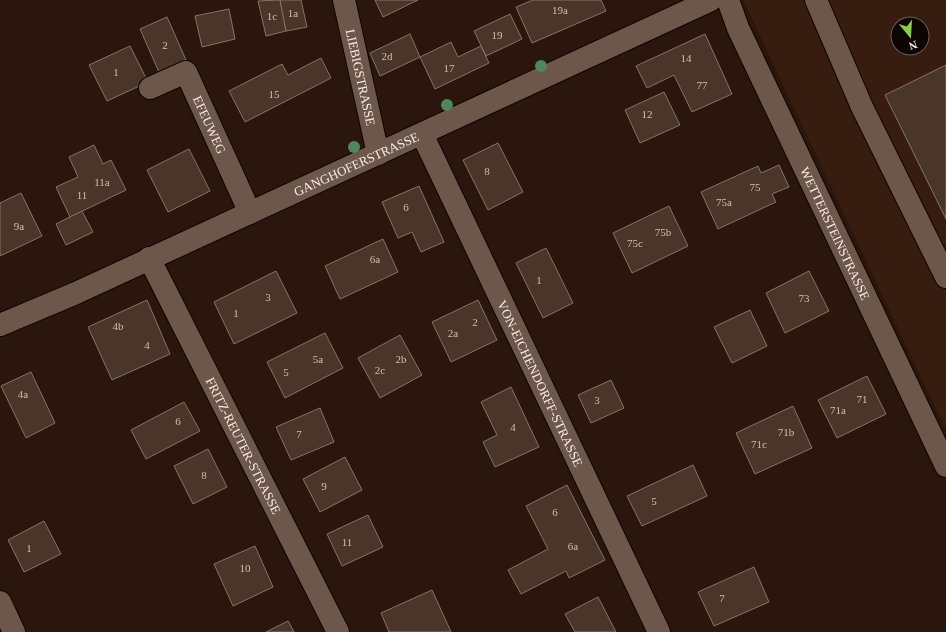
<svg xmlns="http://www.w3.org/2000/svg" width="946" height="632" viewBox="0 0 946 632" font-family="Georgia,serif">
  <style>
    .built { fill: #361d0f; fill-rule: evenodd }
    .building { fill: #4a352a; stroke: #8a7164 }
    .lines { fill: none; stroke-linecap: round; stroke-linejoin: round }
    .minor-casing { stroke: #110300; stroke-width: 24 }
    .minor { stroke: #6d564a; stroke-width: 22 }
    .tree { fill: #4f865c }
    .labels { text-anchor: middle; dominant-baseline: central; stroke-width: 3; stroke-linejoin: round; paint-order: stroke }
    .number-label { font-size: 11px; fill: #cdbeb6 }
    .street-label { font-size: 13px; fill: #f9ebe4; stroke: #0c0502 }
  </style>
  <rect width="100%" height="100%" fill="#2a160c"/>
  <path class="built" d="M 743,0 L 946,0 L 946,430 ZM 898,24 L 922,24 L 922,48 L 898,48 Z"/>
  <g class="building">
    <path d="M 280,0 L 286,31 L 266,36 L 258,1 Z"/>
    <path d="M 280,0 L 301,0 L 307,27 L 286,31 Z"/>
    <path d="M 375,0 L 418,0 L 383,17 Z"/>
    <path d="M 533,0 L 601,0 L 606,11 L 532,43 L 516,7 Z"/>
    <path d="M 229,9 L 235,39 L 202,47 L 195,16 Z"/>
    <path d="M 510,14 L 522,39 L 486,56 L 474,31 Z"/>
    <path d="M 167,17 L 186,60 L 159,72 L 140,29 Z"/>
    <path d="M 410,34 L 420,57 L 380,76 L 370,53 Z"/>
    <path d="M 705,34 L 732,94 L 692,112 L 674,75 L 647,88 L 636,66 Z"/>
    <path d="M 451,42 L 458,57 L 481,46 L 489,63 L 435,89 L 420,57 Z"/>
    <path d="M 130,46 L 148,82 L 107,101 L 89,65 Z"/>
    <path d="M 321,58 L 331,78 L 245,122 L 229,91 L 282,64 L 288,75 Z"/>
    <path d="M 946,65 L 946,219 L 885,95 Z"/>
    <path d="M 664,92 L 680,125 L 640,143 L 625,110 Z"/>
    <path d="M 498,143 L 523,192 L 488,210 L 463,160 Z"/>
    <path d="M 94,145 L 103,164 L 111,160 L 126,190 L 70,217 L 56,187 L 78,177 L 69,157 Z"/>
    <path d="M 189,149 L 210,191 L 168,212 L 147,170 Z"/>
    <path d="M 779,165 L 789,187 L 772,194 L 776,202 L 718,229 L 701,192 L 758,166 L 761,173 Z"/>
    <path d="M 419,186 L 444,242 L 421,252 L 412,232 L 398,238 L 382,202 Z"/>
    <path d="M 21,193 L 42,236 L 0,256 L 0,203 Z"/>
    <path d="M 669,206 L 688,246 L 632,273 L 613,233 Z"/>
    <path d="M 82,211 L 93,232 L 66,245 L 56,224 Z"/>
    <path d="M 383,239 L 398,272 L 340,299 L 325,266 Z"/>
    <path d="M 546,248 L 573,303 L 543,318 L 516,263 Z"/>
    <path d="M 276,271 L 297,313 L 234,344 L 214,302 Z"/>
    <path d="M 809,271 L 829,311 L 785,333 L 766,293 Z"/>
    <path d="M 147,300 L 170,354 L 112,380 L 88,327 Z"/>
    <path d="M 478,300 L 497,340 L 451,362 L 432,322 Z"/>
    <path d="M 750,310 L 767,346 L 732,363 L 714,327 Z"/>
    <path d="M 325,333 L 343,368 L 285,398 L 267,362 Z"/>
    <path d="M 400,335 L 422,375 L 380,398 L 358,358 Z"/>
    <path d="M 31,372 L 55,423 L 26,438 L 1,386 Z"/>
    <path d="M 867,376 L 886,414 L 837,438 L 818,400 Z"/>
    <path d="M 611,380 L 624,408 L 591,423 L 578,395 Z"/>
    <path d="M 511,387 L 539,447 L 495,467 L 483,442 L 497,435 L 481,402 Z"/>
    <path d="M 184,402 L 200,431 L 146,459 L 131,430 Z"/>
    <path d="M 793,406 L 812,448 L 755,474 L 736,433 Z"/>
    <path d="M 320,408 L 334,442 L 291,460 L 276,427 Z"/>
    <path d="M 208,449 L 227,487 L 193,504 L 174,466 Z"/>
    <path d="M 345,457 L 362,490 L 320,512 L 303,479 Z"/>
    <path d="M 693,465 L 707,496 L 642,526 L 627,496 Z"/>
    <path d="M 567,485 L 605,560 L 569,578 L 566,571 L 521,594 L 508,570 L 548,549 L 526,506 Z"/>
    <path d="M 368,515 L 383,547 L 342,566 L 327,534 Z"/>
    <path d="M 44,521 L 61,554 L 24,572 L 8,540 Z"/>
    <path d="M 255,546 L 273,587 L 233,606 L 214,564 Z"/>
    <path d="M 754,567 L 769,602 L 714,626 L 698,592 Z"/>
    <path d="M 432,590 L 451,632 L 389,632 L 381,613 Z"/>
    <path d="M 598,597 L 616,632 L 575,632 L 565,614 Z"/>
    <path d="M 288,621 L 294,632 L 266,632 Z"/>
  </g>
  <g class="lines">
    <defs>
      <g id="minor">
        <path id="s1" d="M 344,0 L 378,154"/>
        <path id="s2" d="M 728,0 L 738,28 L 946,466"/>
        <path d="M 816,0 L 862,107 L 946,277"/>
        <path id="s3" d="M 150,88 L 186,72 L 250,213"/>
        <path id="s4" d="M 422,134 L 659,632"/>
        <path id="s5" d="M 149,258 L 338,632"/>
        <path id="s6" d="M 0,325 L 76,293 L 711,0"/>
        <path d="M 0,602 L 14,632"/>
      </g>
    </defs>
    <use href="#minor" class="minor-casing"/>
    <use href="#minor" class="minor"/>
  </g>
  <g class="tree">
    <circle cx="541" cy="66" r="6"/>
    <circle cx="447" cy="105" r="6"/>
    <circle cx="354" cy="147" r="6"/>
  </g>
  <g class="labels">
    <g class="number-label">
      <text x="560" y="10">19a</text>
      <text x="293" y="13">1a</text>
      <text x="272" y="16">1c</text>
      <text x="497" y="35">19</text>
      <text x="165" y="45">2</text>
      <text x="387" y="56">2d</text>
      <text x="686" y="58">14</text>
      <text x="449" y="68">17</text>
      <text x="116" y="72">1</text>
      <text x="702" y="85">77</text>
      <text x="274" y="94">15</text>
      <text x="647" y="114">12</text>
      <text x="487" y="171">8</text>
      <text x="102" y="182">11a</text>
      <text x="755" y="187">75</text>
      <text x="82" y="195">11</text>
      <text x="724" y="202">75a</text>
      <text x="406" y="207">6</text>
      <text x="19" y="226">9a</text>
      <text x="663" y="232">75b</text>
      <text x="635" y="243">75c</text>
      <text x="375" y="259">6a</text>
      <text x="539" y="280">1</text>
      <text x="268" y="297">3</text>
      <text x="804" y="298">73</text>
      <text x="236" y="313">1</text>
      <text x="475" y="322">2</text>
      <text x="118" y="326">4b</text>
      <text x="453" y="333">2a</text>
      <text x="147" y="345">4</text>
      <text x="318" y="359">5a</text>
      <text x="401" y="359">2b</text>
      <text x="380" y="370">2c</text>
      <text x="286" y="372">5</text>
      <text x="23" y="394">4a</text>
      <text x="862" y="399">71</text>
      <text x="597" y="400">3</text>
      <text x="838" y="410">71a</text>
      <text x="178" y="421">6</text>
      <text x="513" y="427">4</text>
      <text x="786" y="432">71b</text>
      <text x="299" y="434">7</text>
      <text x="759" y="444">71c</text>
      <text x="204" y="475">8</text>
      <text x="324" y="486">9</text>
      <text x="654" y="501">5</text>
      <text x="555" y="512">6</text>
      <text x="347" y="542">11</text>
      <text x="573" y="546">6a</text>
      <text x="29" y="548">1</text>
      <text x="245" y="568">10</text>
      <text x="722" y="598">7</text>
    </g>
    <g class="street-label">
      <text stroke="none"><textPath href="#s1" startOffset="79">LIEBIGSTRASSE</textPath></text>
      <text stroke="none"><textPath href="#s3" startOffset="97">EFEUWEG</textPath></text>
      <text stroke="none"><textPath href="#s6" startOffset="391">GANGHOFERSTRASSE</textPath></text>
      <text stroke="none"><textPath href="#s2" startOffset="257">WETTERSTEINSTRASSE</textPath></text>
      <text stroke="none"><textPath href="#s4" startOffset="276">VON-EICHENDORFF-STRASSE</textPath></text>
      <text stroke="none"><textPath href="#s5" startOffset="210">FRITZ-REUTER-STRASSE</textPath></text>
    </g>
  </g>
  <g transform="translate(910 36) rotate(162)"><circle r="19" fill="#0c0502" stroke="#6b615c"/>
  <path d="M0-3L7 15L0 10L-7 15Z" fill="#88cf49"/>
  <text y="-6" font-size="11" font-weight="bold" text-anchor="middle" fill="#f9ebe4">N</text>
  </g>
</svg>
